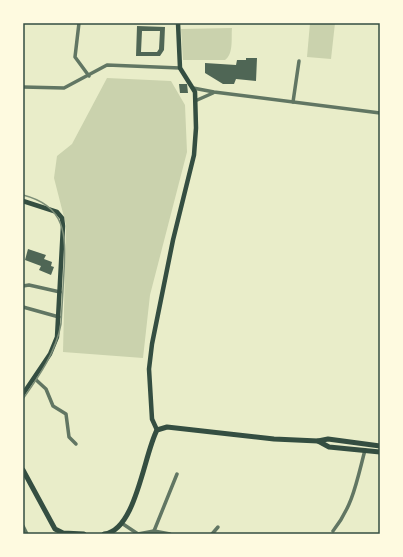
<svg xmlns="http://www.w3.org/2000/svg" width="403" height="557" viewBox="0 0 403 557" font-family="Jost,sans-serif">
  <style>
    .green { fill: #cad2ad }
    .building { fill: #4f6655; fill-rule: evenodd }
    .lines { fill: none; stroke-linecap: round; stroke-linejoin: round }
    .minor { stroke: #617663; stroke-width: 3.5 }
    .secondary { stroke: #344e41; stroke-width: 4.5 }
    .primary { stroke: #344e41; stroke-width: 5 }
    .rail { stroke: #7c8e77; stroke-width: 1.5 }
    .neatline { fill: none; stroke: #344e41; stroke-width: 1.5 }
  </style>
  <rect width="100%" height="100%" fill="#e9edc9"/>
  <g class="green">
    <path d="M 310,23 L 335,23 L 331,59 L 307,57 Z"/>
    <path d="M 232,28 C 231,37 234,54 225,60 L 183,60 L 181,29 Z"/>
    <path d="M 107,78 L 171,81 L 185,105 L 187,152 L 150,295 L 143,358 L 63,352 L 66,225 L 54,178 L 57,156 L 72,144 Z"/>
  </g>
  <g class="building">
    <path d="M 137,26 L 165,27 L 164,50 L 160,56 L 136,56 ZM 142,31 L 160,31 L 159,49 L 157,52 L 141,52 Z"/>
    <path d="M 246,58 L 257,58 L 256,81 L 236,79 L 234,84 L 223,84 L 205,73 L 205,63 L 236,65 L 237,60 L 246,60 Z"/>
    <path d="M 179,84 L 187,84 L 188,93 L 180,93 Z"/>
    <path d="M 28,249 L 46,255 L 44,259 L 52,262 L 51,266 L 54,267 L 51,275 L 39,270 L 41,266 L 25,260 Z"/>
  </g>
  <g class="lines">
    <g class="minor">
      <path d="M 79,23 L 75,57 L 89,76"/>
      <path d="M 23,87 L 64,88 L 107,65 L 180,68"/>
      <path d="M 193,88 L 214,92 L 380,113"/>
      <path d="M 195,101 L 213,93"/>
      <path d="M 293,102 L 299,61"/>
      <path d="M 23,286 L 29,285 L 60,292"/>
      <path d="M 23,307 L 59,317"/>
      <path d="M 34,378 L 46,389 L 53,406 L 66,414 L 69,437 L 76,444"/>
      <path d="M 123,524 L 138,534"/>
      <path d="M 23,526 L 27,534"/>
      <path d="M 154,531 L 177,474"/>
      <path d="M 333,531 C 353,506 357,480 365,450"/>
      <path d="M 138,534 L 154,531 L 170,534"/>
      <path d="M 212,534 L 218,527"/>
    </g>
    <g class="secondary">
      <path d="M 23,201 L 57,212 L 62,218 L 63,226 L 57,337 L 50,354 L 23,394"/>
      <path d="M 157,430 L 152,419 L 149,369 L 152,344 L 173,240 L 194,155 L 196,128 L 195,92 L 180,68 L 178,23"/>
    </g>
    <g class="primary">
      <path d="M 318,441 L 329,447 L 380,452"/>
      <path d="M 23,470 L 55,529 L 63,533 L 84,534"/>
      <path d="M 104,534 C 136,531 144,454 157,430 L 167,427 L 274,439 L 318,441 L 328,439 L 380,446"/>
    </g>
    <path class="rail" d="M 23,195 C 66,206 66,234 64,272 C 63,289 62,307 61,324 C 56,352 39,376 23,399"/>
  </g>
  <rect width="403" height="557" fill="none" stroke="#fefae0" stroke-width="48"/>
  <rect x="24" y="24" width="355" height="509" class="neatline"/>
</svg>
